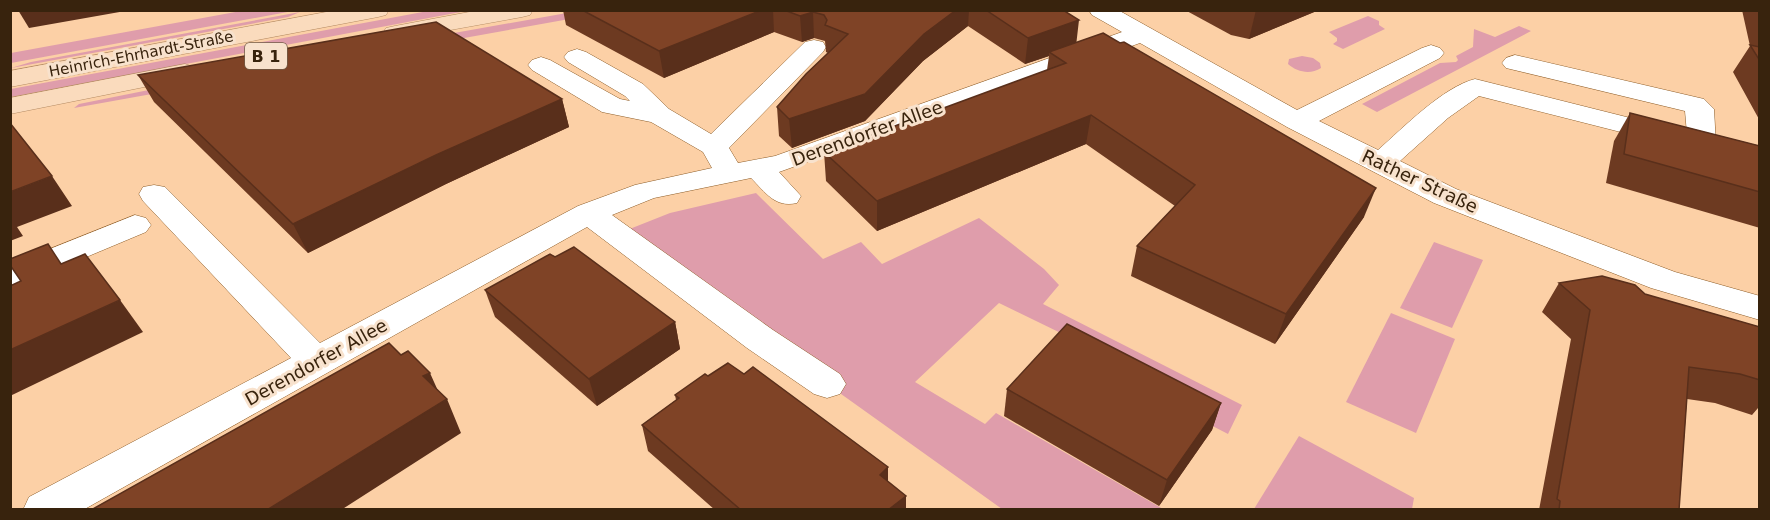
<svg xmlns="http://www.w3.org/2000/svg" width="1770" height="520" viewBox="0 0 1770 520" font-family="'DejaVu Sans',sans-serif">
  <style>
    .green { fill: #df9dab }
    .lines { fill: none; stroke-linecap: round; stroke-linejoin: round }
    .minor-casing { stroke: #8d5d28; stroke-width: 1 }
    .major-casing { stroke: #b48b63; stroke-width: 1 }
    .minor { fill: #fff; fill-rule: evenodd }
    .major { fill: #fadbbd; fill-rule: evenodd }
    .wall { fill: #6d3a21 }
    .shaded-wall { fill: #592f1b }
    .building { fill: #7f4326; stroke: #592f1b; stroke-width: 1.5 }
    .labels { text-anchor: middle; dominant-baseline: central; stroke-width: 6; stroke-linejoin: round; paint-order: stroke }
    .far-street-label { font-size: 15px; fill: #38230d; stroke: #f8e2cd }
    .shield { fill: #f8e2cd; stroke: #725c47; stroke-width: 1.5 }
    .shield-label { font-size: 16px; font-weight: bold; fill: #38230d }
    .street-label { font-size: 18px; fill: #38230d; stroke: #f8e2cd }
  </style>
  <rect width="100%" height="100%" fill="#fcd0a6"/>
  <g class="green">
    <path d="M 241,11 L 293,11 L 11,63 L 11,53 Z"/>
    <path d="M 428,11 L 466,11 L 11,97 L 11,89 Z"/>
    <path d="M 578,11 L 614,11 L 74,108 L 79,104 L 258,68 Z"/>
    <path d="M 300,12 L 288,17 L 11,68 L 31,62 Z"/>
    <path d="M 1368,16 L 1379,21 L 1379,25 L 1385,29 L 1343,49 L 1333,44 L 1337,41 L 1337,38 L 1329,32 Z"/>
    <path d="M 1519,26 L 1531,31 L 1377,112 L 1362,104 L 1440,63 L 1456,62 L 1458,60 L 1456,56 L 1473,47 L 1474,29 L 1495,37 Z"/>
    <path d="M 1302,56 L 1313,58 L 1320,63 L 1321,68 C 1310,75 1297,72 1288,64 L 1289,59 Z"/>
    <path d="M 756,193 L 823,259 L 861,242 L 882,264 L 979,218 L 1044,269 L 1059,285 L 1043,304 L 1242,405 L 1228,434 L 1058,346 L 1071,338 L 999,303 L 915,382 L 985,424 L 996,413 L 1163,509 L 1002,509 L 617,234 L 670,213 Z"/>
    <path d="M 1434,242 L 1483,260 L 1452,328 L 1400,308 Z"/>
    <path d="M 1391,313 L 1455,339 L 1416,433 L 1346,402 Z"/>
    <path d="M 1299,436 L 1414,498 L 1412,509 L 1254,509 Z"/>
  </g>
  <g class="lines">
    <defs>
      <g id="minor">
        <path d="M 1089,10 L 1118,10 L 1297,110 L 1422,48 L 1431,45 L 1440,48 L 1444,53 L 1440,58 L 1319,121 L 1378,150 C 1403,128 1443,87 1475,79 L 1678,130 L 1682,136 L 1678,142 L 1668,144 L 1479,96 L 1448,118 L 1400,161 L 1456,189 L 1675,272 L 1760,296 L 1760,320 L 1651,288 L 1434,203 L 1287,127 L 1140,43 L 779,172 L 801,196 L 797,203 C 775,208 766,193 751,178 L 654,198 L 612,215 L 773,330 L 840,374 L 846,384 L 840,394 L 827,398 L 814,394 L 747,348 L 587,227 L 83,510 L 23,510 L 29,497 L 291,358 L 143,201 L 139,194 L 143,187 L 154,185 L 165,187 L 320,343 L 578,206 L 635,185 L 712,168 L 703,152 L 651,122 L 602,112 L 532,70 L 528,65 L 532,60 L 541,57 L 550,60 L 620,99 L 630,101 L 625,96 L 568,62 L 564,57 L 568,52 L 577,49 L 586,52 L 643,84 L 669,109 L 711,134 L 805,42 L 814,40 L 823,42 L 826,47 L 823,52 L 729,148 L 738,163 L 775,156 L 1122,32 L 1092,15 Z"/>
        <path d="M 1515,55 L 1704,99 L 1714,109 L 1716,145 L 1712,151 L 1702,154 L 1692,151 L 1688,145 L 1685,111 L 1506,68 L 1502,63 L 1506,58 Z"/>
        <path d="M 135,215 L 146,218 L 151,225 L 146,232 L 10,289 L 10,265 Z"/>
      </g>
      <g id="major">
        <path d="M 337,10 L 389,10 L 386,15 L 378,17 L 10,87 L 10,71 Z"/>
        <path d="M 480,10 L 533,10 L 530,15 L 522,17 L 395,40 L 386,38 L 383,33 L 386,28 L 395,26 Z"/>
        <path d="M 185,64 L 194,67 L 198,72 L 194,77 L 10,114 L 10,98 Z"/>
      </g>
    </defs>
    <use href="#minor" class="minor-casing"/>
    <use href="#major" class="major-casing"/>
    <use href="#minor" class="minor"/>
    <use href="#major" class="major"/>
  </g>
  <g class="wall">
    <path d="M 563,10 L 1063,10 L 1076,43 L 1364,217 L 1275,344 L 1131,276 L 1137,246 L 1175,206 L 1086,144 L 877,231 L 826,181 L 824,152 L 1047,70 L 1049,56 L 1025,64 L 968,26 L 923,61 L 865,121 L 792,148 L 779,136 L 777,107 L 828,53 L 826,52 L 825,41 L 814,38 L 802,42 L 774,32 L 664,78 L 566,25 Z"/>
    <path d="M 1185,10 L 1319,10 L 1249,39 L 1231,35 Z"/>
    <path d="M 1742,10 L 1760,10 L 1760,121 L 1733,72 L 1750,46 Z"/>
    <path d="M 138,75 L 562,99 L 569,127 L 446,184 L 308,253 L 154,102 Z"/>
    <path d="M 1630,113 L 1760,146 L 1760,228 L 1606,183 L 1614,141 Z"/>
    <path d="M 555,257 L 675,322 L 680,349 L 597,406 L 495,317 L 485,290 Z"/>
    <path d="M 1559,283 L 1645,294 L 1760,327 L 1760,408 L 1758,408 L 1752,415 L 1715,403 L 1687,399 L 1679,510 L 1539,510 L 1571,339 L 1542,312 Z"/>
    <path d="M 1007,389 L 1221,403 L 1212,430 L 1159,506 L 1004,416 Z"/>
    <path d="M 675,395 L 888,482 L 906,510 L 715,510 L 648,451 L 642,425 L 676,400 Z"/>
  </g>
  <g class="shaded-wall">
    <path d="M 18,10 L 131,10 L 29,28 Z"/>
    <path d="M 762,10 L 773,10 L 774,32 L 664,78 L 659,51 Z"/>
    <path d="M 956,10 L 969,10 L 968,26 L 923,61 L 865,121 L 792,148 L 789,119 L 924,34 Z"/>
    <path d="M 1256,10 L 1319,10 L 1249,39 Z"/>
    <path d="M 813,12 L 814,38 L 802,42 L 800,16 Z"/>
    <path d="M 1079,20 L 1076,46 L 1049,52 L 1049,56 L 1025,64 L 1028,38 Z"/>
    <path d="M 562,99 L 569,127 L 446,184 L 308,253 L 293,224 L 436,155 Z"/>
    <path d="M 1091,115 L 1086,144 L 877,231 L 877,201 Z"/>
    <path d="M 52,176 L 72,206 L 17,227 L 23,236 L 10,241 L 10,192 Z"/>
    <path d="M 1376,188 L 1364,217 L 1275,344 L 1286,314 Z"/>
    <path d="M 120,300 L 143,332 L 10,396 L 10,350 Z"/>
    <path d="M 675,322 L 680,349 L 597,406 L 589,379 Z"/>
    <path d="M 430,373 L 443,402 L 447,399 L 461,433 L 341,510 L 267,510 L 423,376 Z"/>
    <path d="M 1221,403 L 1212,430 L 1159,506 L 1167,480 Z"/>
    <path d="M 888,467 L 888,494 L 880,475 Z"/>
    <path d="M 906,496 L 906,510 L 888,510 Z"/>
  </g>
  <g class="building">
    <path d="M 582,10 L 762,10 L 659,51 Z"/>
    <path d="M 784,10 L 956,10 L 924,34 L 865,94 L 789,119 L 777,107 L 806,74 L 848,34 L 825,25 L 827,20 L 824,15 L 813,12 L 800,16 Z"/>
    <path d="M 986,10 L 1063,10 L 1079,20 L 1028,38 Z"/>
    <path d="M 436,22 L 562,99 L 436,155 L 293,224 L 138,75 Z"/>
    <path d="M 1103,33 L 1120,43 L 1124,42 L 1376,188 L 1286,314 L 1137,246 L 1195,185 L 1091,115 L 877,201 L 824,152 L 1066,63 L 1049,52 Z"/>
    <path d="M 1750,45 L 1760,47 L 1760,61 Z"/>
    <path d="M 1630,113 L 1760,146 L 1760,192 L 1624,154 Z"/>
    <path d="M 10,123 L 52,176 L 10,192 Z"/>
    <path d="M 48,244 L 61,264 L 85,254 L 120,300 L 10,350 L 10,286 L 21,281 L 10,265 L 10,259 Z"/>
    <path d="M 574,247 L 675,322 L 589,379 L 485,290 L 550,254 L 555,257 Z"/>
    <path d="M 1602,276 L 1635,285 L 1645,294 L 1760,327 L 1760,380 L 1740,374 L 1689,367 L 1679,510 L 1559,510 L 1560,501 L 1557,499 L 1590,310 L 1559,283 Z"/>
    <path d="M 1067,324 L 1221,403 L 1167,480 L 1007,389 Z"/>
    <path d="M 389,343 L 401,355 L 408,351 L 430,373 L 423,376 L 447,399 L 267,510 L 91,510 Z"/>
    <path d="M 728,363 L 744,374 L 753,367 L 888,467 L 880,475 L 906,496 L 888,510 L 741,510 L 642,425 L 679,398 L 675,395 L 705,374 L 708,376 Z"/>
  </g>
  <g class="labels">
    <g class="far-street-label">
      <text transform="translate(141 54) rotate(-11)">Heinrich-Ehrhardt-Straße</text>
    </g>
    <rect class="shield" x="245" y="43" width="42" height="26" rx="4.5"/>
    <g class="shield-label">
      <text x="266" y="56">B 1</text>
    </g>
    <g class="street-label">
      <text transform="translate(867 133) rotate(-20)">Derendorfer Allee</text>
      <text transform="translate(1420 181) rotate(25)">Rather Straße</text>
      <text transform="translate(316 362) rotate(-29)">Derendorfer Allee</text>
    </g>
  </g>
  <rect width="1770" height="520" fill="none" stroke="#38230d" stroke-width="24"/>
</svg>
